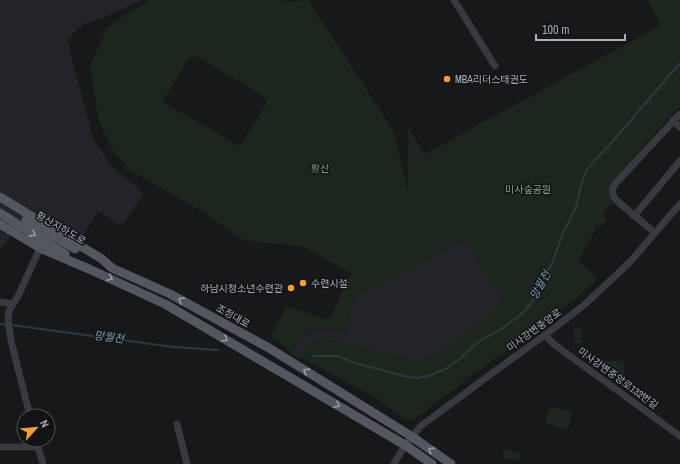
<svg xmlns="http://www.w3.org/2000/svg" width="680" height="464" viewBox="0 0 680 464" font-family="'Archivo Narrow','Noto Sans KR',sans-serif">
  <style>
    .built { fill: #232427 }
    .green { fill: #1d261d; fill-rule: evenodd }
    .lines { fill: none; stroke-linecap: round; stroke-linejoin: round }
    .stream { stroke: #2c393f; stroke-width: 2 }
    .minor { stroke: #383a3f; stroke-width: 7 }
    .major { stroke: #54575f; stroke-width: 9 }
    .oneway { stroke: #979ea9 }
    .poi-dot { fill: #ff9e2a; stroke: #121315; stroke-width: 1.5 }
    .labels { text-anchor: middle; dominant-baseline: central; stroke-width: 3; stroke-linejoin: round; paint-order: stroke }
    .poi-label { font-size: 10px; fill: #a8b0bb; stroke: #121315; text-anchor: start }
    .park-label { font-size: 10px; fill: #80a87e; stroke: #121315 }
    .street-label { font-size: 10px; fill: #a8b0bb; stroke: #121315 }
    .water-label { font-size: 11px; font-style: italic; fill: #7da4b9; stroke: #121315 }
  </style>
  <rect width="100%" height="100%" fill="#17181a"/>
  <g class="built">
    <path d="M 0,0 L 142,0 L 107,16 L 87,23 L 77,29 L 68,40 L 72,59 L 93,138 L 110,164 L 144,194 L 121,226 L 98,211 L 74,250 L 22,220 L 0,251 Z"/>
    <path d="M 466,238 L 505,303 L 440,352 L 427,359 L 416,361 L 324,339 L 303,353 L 301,357 L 302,360 L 287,351 L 291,351 L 294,348 L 301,337 L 311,331 L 322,328 L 332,329 L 345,333 L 354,297 Z"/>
  </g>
  <g class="green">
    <path d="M 149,0 L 283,0 L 284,2 L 308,0 L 393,130 L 408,191 L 408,128 L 425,154 L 661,25 L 648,0 L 680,0 L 680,107 L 668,118 L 610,185 L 609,193 L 613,202 L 604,213 L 606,220 L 602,226 L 596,228 L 579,260 L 597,279 L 578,297 L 414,419 L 407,421 L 374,397 L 301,357 C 306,346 312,341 324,339 L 416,361 L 427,359 L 440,352 L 505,303 L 466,238 L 354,297 L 345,333 C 331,329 311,325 300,338 C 296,342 295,347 291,351 L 272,338 L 271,335 L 287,306 L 327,319 L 331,316 L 351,273 L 304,247 L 243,240 L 203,212 L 131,171 L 112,150 L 98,117 L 90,67 L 107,27 ZM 196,56 L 262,95 L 267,102 L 240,146 L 163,102 L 188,59 Z"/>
    <path d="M 581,328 L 582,343 L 575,344 L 574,329 Z"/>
    <path d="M 624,360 L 625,376 L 619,375 L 605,364 L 605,361 Z"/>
    <path d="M 549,406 L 572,411 L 568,430 L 545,424 Z"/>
    <path d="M 504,449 L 521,453 L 519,461 L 503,458 Z"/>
  </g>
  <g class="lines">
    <g class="stream">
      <path d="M 0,324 L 7,325"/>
      <path d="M 11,325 L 174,347 L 218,350"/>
      <path d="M 313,356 L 338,356 L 355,363 L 408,377 L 417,378 L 429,376 L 447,368 L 460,359 L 477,343 L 498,331 L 519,316 L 526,310 L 533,300 L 553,261 L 563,233 L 576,207 L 581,185 L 586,171 L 594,161 L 614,140 L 680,63"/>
    </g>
    <g class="minor">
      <path d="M 454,0 L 495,66"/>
      <path d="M 673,120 L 680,127"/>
      <path d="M 634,216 L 680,161"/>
      <path d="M 654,232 L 616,200 C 612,194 611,190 615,184 L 680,114"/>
      <path d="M 0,302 L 13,304"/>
      <path d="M 545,335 L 555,345 L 680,436"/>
      <path d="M 30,416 L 11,341 L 8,319 L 9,311 L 19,294 L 40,248"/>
      <path d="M 177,424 L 187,464"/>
      <path d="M 36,440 L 43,464"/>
      <path d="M 0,447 L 38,447"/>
      <path d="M 394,464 L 405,445 L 421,426 L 495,371 L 545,335 L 583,306 L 630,262 L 680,204"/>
    </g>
    <g class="major">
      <path d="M 0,197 L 102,259 L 112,268 L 170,294 L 269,348 L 411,436 L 451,464"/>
      <path d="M 0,213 L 65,254"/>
      <path d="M 26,220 L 75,249"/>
      <path d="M 0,224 L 40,248 L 89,269 L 165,304 L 405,445 L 432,464"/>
    </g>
  </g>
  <defs><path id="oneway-chevron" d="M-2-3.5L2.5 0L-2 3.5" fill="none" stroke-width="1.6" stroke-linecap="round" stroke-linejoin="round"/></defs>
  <g class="oneway">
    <use href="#oneway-chevron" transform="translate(33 234) rotate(32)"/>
    <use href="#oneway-chevron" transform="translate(110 278) rotate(25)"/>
    <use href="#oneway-chevron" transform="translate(181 300) rotate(-151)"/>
    <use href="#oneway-chevron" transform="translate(225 339) rotate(30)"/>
    <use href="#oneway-chevron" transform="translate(306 371) rotate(-148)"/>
    <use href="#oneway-chevron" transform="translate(337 405) rotate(30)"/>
    <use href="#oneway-chevron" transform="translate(431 450) rotate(-145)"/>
  </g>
  <g class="poi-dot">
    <circle cx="447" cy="79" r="4"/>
    <circle cx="303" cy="283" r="4"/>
    <circle cx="291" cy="288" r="4"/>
  </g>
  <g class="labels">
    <g class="poi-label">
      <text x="455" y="79">MBA리더스태권도</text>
      <text x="311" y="283">수련시설</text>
      <text x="283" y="288" text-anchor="end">하남시청소년수련관</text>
    </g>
    <g class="park-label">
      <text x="320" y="168">황산</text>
      <text x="528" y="189">미사숲공원</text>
    </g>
    <g class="street-label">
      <text transform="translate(61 228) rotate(30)">황산지하도로</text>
      <text transform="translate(233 316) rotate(29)">조정대로</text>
      <text transform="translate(534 330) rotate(-36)">미사강변중앙로</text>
      <text transform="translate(618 378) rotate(36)">미사강변중앙로132번길</text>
    </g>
    <g class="water-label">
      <text transform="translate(540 285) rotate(-61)">망월천</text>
      <text transform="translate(109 337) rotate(7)">망월천</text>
    </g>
  </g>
  <g transform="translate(36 428) rotate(63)"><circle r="19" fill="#121315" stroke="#4e5257"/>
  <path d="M0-3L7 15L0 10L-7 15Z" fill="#ff9e2a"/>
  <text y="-6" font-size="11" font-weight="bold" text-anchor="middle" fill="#a8b0bb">N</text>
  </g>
  <path d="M536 34v6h89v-6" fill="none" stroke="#a8b0bb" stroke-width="2"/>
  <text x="542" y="34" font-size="12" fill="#a8b0bb" stroke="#121315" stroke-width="3" paint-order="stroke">100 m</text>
</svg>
